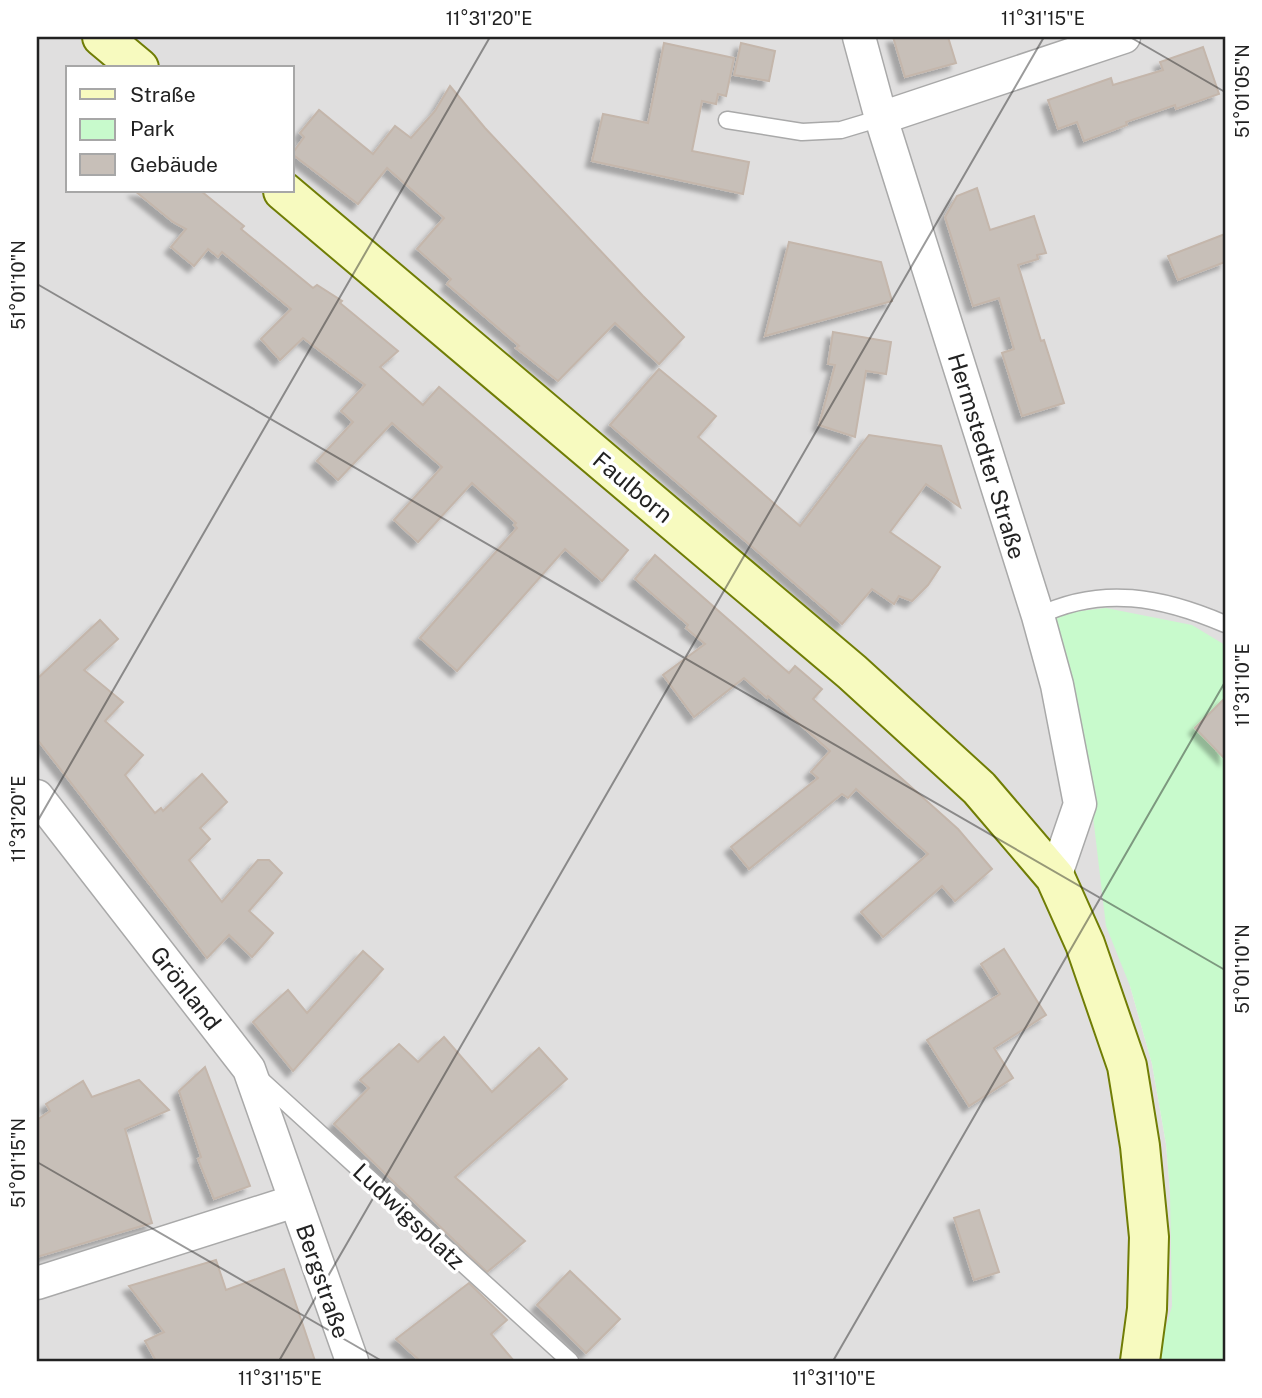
<svg xmlns="http://www.w3.org/2000/svg" width="1262" height="1398" viewBox="0 0 1262 1398" font-family="'Public Sans',sans-serif">
  <style>
    .residential { fill: #e0dfdf; fill-rule: evenodd }
    .park { fill: #c8facc }
    .building { fill: #c7bfb8; stroke: #c4b6ab; stroke-width: 2; filter: url(#shadow) }
    .lines { fill: none; stroke-linecap: round; stroke-linejoin: round }
    .lane-casing { stroke: #a9a9a9; stroke-width: 19 }
    .street-casing { stroke: #a9a9a9; stroke-width: 35 }
    .secondary-casing { stroke: #707d05; stroke-width: 42 }
    .lane { stroke: #fff; stroke-width: 16 }
    .street { stroke: #fff; stroke-width: 32 }
    .secondary { stroke: #f7fabf; stroke-width: 38 }
    .ticks { fill: none; stroke: #222; stroke-width: 2; stroke-opacity: 0.45 }
    .labels { text-anchor: middle; dominant-baseline: central; stroke-width: 7; stroke-linejoin: round; paint-order: stroke }
    .street-label { font-size: 23px; fill: #222; stroke: #fff }
    .neatline { fill: none; stroke: #222; stroke-width: 2.5 }
    .ticks-label { font-size: 18px; text-anchor: middle; fill: #222 }
  </style>
  <defs>
    <filter id="shadow"><feDropShadow dx="-6" dy="6" stdDeviation="2" flood-color="#0004"/></filter>
  </defs>
  <rect width="100%" height="100%" fill="#f2efe9"/>
  <path class="residential" d="M 37,37 L 1225,37 L 1225,900 L 1130,986 L 1152,1064 L 1166,1144 L 1170,1191 L 1225,1361 L 37,1361 ZM 68,68 L 292,68 L 292,191 L 68,191 Z"/>
  <path class="park" d="M 1106,608 L 1192,625 L 1225,645 L 1225,1361 L 1156,1361 L 1172,1306 L 1170,1192 L 1166,1144 L 1152,1064 L 1130,986 L 1106,926 L 1084,740 L 1054,614 Z"/>
  <g class="building">
    <path d="M 893,37 L 948,37 L 956,63 L 905,77 Z"/>
    <path d="M 664,43 L 734,58 L 726,96 L 718,94 L 716,104 L 702,101 L 692,151 L 749,162 L 743,194 L 592,161 L 603,114 L 648,123 Z"/>
    <path d="M 741,43 L 775,51 L 769,81 L 734,75 Z"/>
    <path d="M 1203,47 L 1219,94 L 1176,109 L 1175,105 L 1126,122 L 1127,125 L 1084,141 L 1077,122 L 1058,129 L 1048,100 L 1111,78 L 1113,85 L 1163,70 L 1160,62 Z"/>
    <path d="M 450,86 L 485,128 L 643,296 L 684,337 L 659,364 L 615,323 L 558,381 L 516,348 L 519,346 L 447,284 L 451,279 L 417,249 L 444,218 L 387,168 L 358,204 L 292,154 L 304,137 L 300,133 L 319,110 L 373,154 L 395,126 L 411,138 L 435,111 Z"/>
    <path d="M 977,188 L 990,230 L 1034,216 L 1046,253 L 1037,255 L 1038,259 L 1018,265 L 1041,341 L 1044,340 L 1064,403 L 1022,416 L 1002,353 L 1014,349 L 999,298 L 973,306 L 945,217 L 957,196 Z"/>
    <path d="M 135,191 L 201,191 L 244,226 L 241,229 L 313,288 L 317,285 L 342,301 L 340,303 L 398,351 L 380,367 L 423,405 L 439,387 L 628,550 L 602,581 L 565,549 L 457,671 L 420,638 L 517,528 L 514,525 L 516,523 L 472,483 L 418,542 L 394,520 L 442,467 L 392,423 L 338,480 L 317,461 L 353,422 L 341,411 L 365,385 L 303,338 L 280,360 L 261,339 L 291,309 L 222,252 L 218,257 L 208,249 L 194,266 L 171,247 L 186,229 L 173,222 Z"/>
    <path d="M 1225,234 L 1225,262 L 1178,280 L 1168,256 Z"/>
    <path d="M 789,242 L 881,262 L 892,301 L 765,336 Z"/>
    <path d="M 833,332 L 891,342 L 886,374 L 866,371 L 855,437 L 819,425 L 835,365 L 828,364 Z"/>
    <path d="M 659,369 L 716,416 L 698,437 L 800,526 L 869,435 L 941,446 L 960,507 L 926,484 L 890,532 L 940,567 L 928,585 L 912,601 L 899,596 L 894,604 L 872,589 L 842,624 L 610,425 Z"/>
    <path d="M 655,555 L 789,673 L 795,666 L 822,689 L 813,699 L 958,829 L 992,869 L 955,901 L 942,886 L 883,937 L 861,912 L 928,854 L 856,789 L 848,798 L 842,794 L 749,869 L 731,847 L 818,778 L 811,772 L 830,751 L 768,696 L 767,698 L 744,678 L 694,717 L 663,675 L 705,644 L 686,628 L 688,625 L 635,579 Z"/>
    <path d="M 100,620 L 118,639 L 84,670 L 123,702 L 105,721 L 143,755 L 125,775 L 155,813 L 161,808 L 163,811 L 202,774 L 227,802 L 200,828 L 210,839 L 189,860 L 222,902 L 258,860 L 269,860 L 282,873 L 249,911 L 273,933 L 252,957 L 229,935 L 207,958 L 37,739 L 37,679 Z"/>
    <path d="M 1225,698 L 1225,759 L 1195,728 Z"/>
    <path d="M 1004,949 L 1046,1015 L 994,1048 L 1013,1078 L 969,1106 L 927,1040 L 1000,994 L 981,964 Z"/>
    <path d="M 363,951 L 383,969 L 293,1071 L 253,1022 L 288,990 L 307,1013 Z"/>
    <path d="M 444,1037 L 492,1092 L 539,1048 L 567,1079 L 455,1177 L 525,1241 L 487,1272 L 334,1124 L 369,1088 L 360,1080 L 399,1044 L 418,1062 Z"/>
    <path d="M 205,1067 L 250,1186 L 214,1199 L 198,1159 L 201,1157 L 179,1091 Z"/>
    <path d="M 139,1080 L 169,1110 L 125,1129 L 152,1223 L 37,1257 L 37,1120 L 50,1111 L 46,1104 L 83,1081 L 92,1097 Z"/>
    <path d="M 979,1210 L 999,1272 L 974,1280 L 954,1218 Z"/>
    <path d="M 216,1260 L 226,1290 L 284,1269 L 315,1361 L 156,1361 L 145,1341 L 164,1332 L 129,1286 Z"/>
    <path d="M 570,1271 L 620,1319 L 586,1353 L 537,1305 Z"/>
    <path d="M 469,1283 L 507,1320 L 491,1334 L 514,1361 L 420,1361 L 396,1339 Z"/>
  </g>
  <g class="lines">
    <defs>
      <g id="lane">
        <path d="M 727,120 L 802,132 L 841,130 L 881,118"/>
        <path d="M 1038,616 C 1102,585 1162,597 1225,624"/>
        <path d="M 259,1078 L 570,1361"/>
      </g>
      <g id="street">
        <path d="M 859,37 L 881,118 L 1038,616 L 1057,685 L 1080,804 L 1055,877"/>
        <path d="M 881,118 L 1124,37"/>
        <path d="M 37,796 L 249,1069 L 352,1361"/>
        <path d="M 37,1283 L 295,1201"/>
      </g>
      <g id="secondary">
        <path d="M 102,37 L 139,68"/>
        <path d="M 283,191 L 852,672 L 979,788 L 1055,877 L 1085,944 L 1127,1066 L 1140,1146 L 1149,1237 L 1147,1309 L 1140,1361"/>
      </g>
    </defs>
    <use href="#lane" class="lane-casing"/>
    <use href="#street" class="street-casing"/>
    <use href="#secondary" class="secondary-casing"/>
    <use href="#lane" class="lane"/>
    <use href="#street" class="street"/>
    <use href="#secondary" class="secondary"/>
  </g>
  <path class="ticks" d="M 1130,37 L 1225,92M 37,284 L 1225,970M 37,822 L 490,37M 37,1162 L 382,1361M 279,1361 L 1044,37M 833,1361 L 1225,682"/>
  <g class="labels">
    <g class="street-label">
      <text transform="translate(987 456) rotate(73)">Hermstedter Straße</text>
      <text transform="translate(633 487) rotate(40)">Faulborn</text>
      <text transform="translate(186 988) rotate(52)">Grönland</text>
      <text transform="translate(409 1216) rotate(43)">Ludwigsplatz</text>
      <text transform="translate(323 1281) rotate(71)">Bergstraße</text>
    </g>
  </g>
  <rect width="1262" height="1398" fill="none" stroke="#ffffff" stroke-width="77"/>
  <rect x="66" y="66" width="228" height="126" fill="#ffffff" stroke="#a7a7a7" stroke-width="2"/>
  <rect x="80" y="89" width="35" height="10" fill="#f7fabf" stroke="#a7a7a7" stroke-width="2"/>
  <text x="130" y="102" font-size="21" fill="#222222">Straße</text>
  <rect x="80" y="119" width="35" height="21" fill="#c8facc" stroke="#a7a7a7" stroke-width="2"/>
  <text x="130" y="136" font-size="21" fill="#222222">Park</text>
  <rect x="80" y="154" width="35" height="21" fill="#c7bfb8" stroke="#a7a7a7" stroke-width="2"/>
  <text x="130" y="172" font-size="21" fill="#222222">Gebäude</text>
  <rect x="38" y="38" width="1186" height="1322" class="neatline"/>
  <g class="ticks-label">
    <text x="489" y="25">11°31'20"E</text>
    <text x="1043" y="25">11°31'15"E</text>
    <text transform="translate(1243 91) rotate(-90)" y="6">51°01'05"N</text>
    <text transform="translate(19 285) rotate(-90)" y="6">51°01'10"N</text>
    <text transform="translate(1243 685) rotate(-90)" y="6">11°31'10"E</text>
    <text transform="translate(19 819) rotate(-90)" y="6">11°31'20"E</text>
    <text transform="translate(1243 969) rotate(-90)" y="6">51°01'10"N</text>
    <text transform="translate(19 1163) rotate(-90)" y="6">51°01'15"N</text>
    <text x="280" y="1385">11°31'15"E</text>
    <text x="834" y="1385">11°31'10"E</text>
  </g>
</svg>
